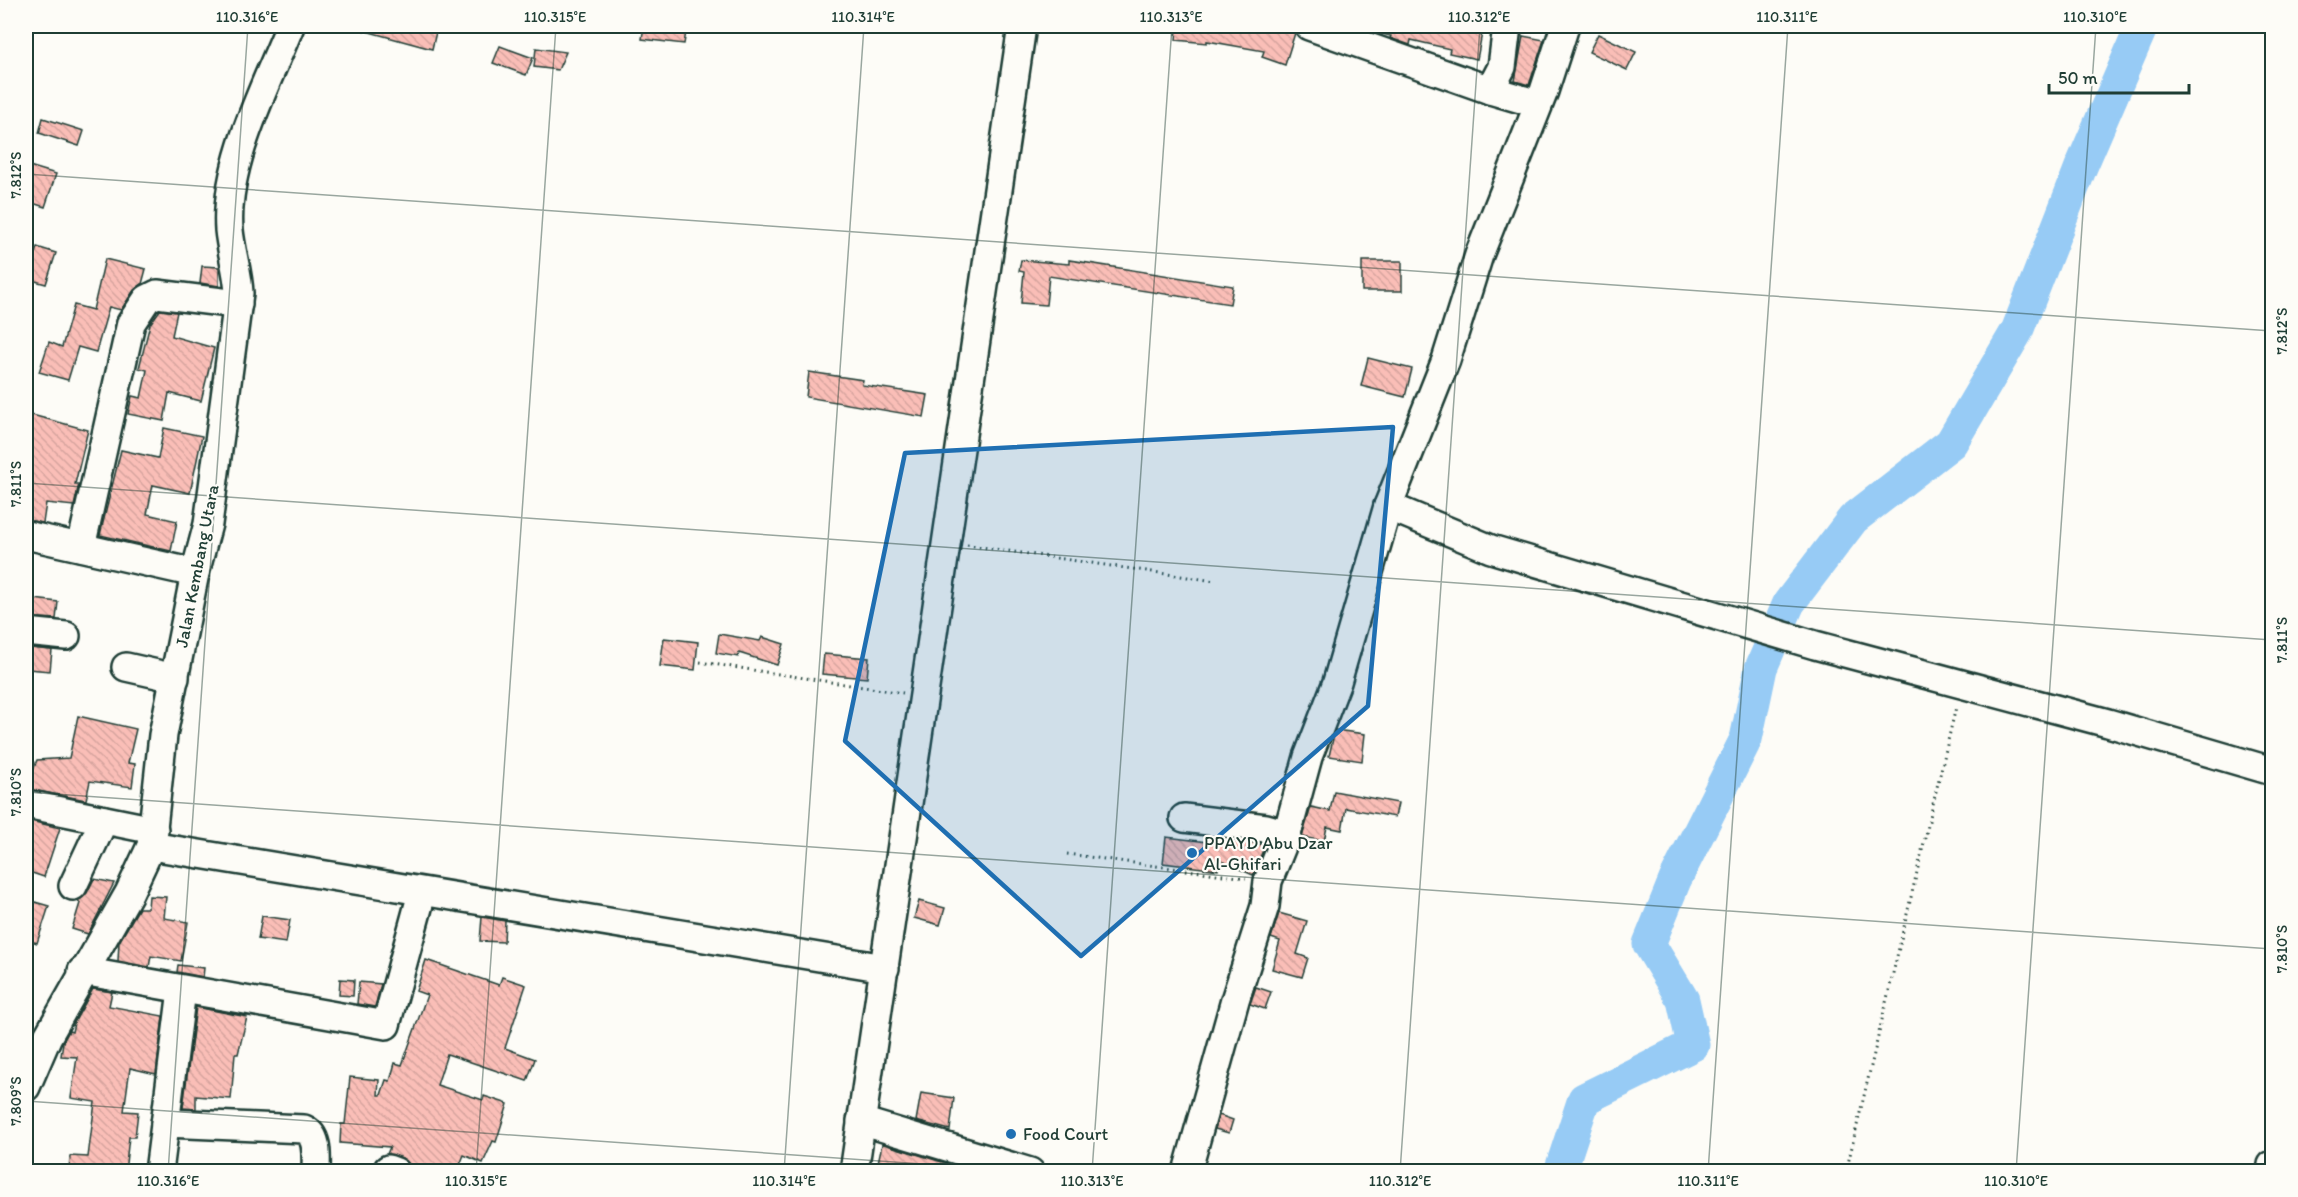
<svg xmlns="http://www.w3.org/2000/svg" width="2298" height="1197" viewBox="0 0 2298 1197" font-family="Itim,sans-serif">
  <style>
    .lines { fill: none; stroke-linecap: round; stroke-linejoin: round }
    .river { stroke: #97cbf5; stroke-width: 33 }
    .building { fill: url(#building-back-hatch); stroke: #1f3d34; stroke-width: 1.5 }
    .minor-casing { stroke: #1f3d34; stroke-width: 32 }
    .path { stroke: #1f3d34; stroke-width: 3; stroke-dasharray: 1.5 4.5; stroke-linecap: butt }
    .minor { stroke: #fdfcf7; stroke-width: 27 }
    .marked { fill: #1f6fb2; fill-opacity: 0.2; stroke: #1f6fb2; stroke-width: 4.5; stroke-linejoin: round }
    .ticks { fill: none; stroke: #1f3d34; stroke-width: 1.5; stroke-opacity: 0.45 }
    .poi-dot { fill: #1f6fb2; stroke: #fdfcf7; stroke-width: 2 }
    .labels { text-anchor: middle; dominant-baseline: central; stroke-width: 4.5; stroke-linejoin: round; paint-order: stroke }
    .street-label { font-size: 18px; fill: #1f3d34; stroke: #fdfcf7 }
    .poi-label { font-size: 18px; fill: #1f3d34; stroke: #fdfcf7; text-anchor: start }
    .neatline { fill: none; stroke: #1f3d34; stroke-width: 2 }
    .ticks-label { font-size: 15px; text-anchor: middle; fill: #1f3d34 }
  </style>
  <defs>
    <pattern id="building-back-hatch" width="6" height="6" patternUnits="userSpaceOnUse" patternTransform="scale(1.5)"><rect width="6" height="6" fill="#fabeb7"/><path d="M-1 5l2 2M0 0l6 6M5-1l2 2" fill="none" stroke="#d6a49e"/></pattern>
  </defs>
  <rect width="100%" height="100%" fill="#fdfcf7"/>
  <filter id="ink" filterUnits="userSpaceOnUse"><feTurbulence type="fractalNoise" baseFrequency=".0167" numOctaves="2"/><feDisplacementMap in="SourceGraphic" scale="12" xChannelSelector="R" yChannelSelector="G"/><feConvolveMatrix kernelMatrix="1 2 1 2 8 2 1 2 1" color-interpolation-filters="sRGB"/></filter>
  <g filter="url(#ink)">
    <g class="lines">
      <path class="river" d="M 1560,1172 L 1584,1099 L 1693,1045 L 1683,1000 L 1649,944 L 1675,880 L 1746,739 L 1761,668 L 1789,603 L 1853,519 L 1951,443 L 2017,331 L 2081,167 L 2142,26"/>
    </g>
    <g class="building">
      <path d="M 363,26 L 412,26 L 436,32 L 432,49 L 362,30 Z"/>
      <path d="M 644,26 L 687,26 L 684,44 L 642,39 Z"/>
      <path d="M 1177,26 L 1294,26 L 1295,33 L 1285,65 L 1262,57 L 1264,51 L 1207,41 L 1207,43 L 1176,40 Z"/>
      <path d="M 1375,26 L 1472,26 L 1483,28 L 1477,59 L 1449,53 L 1450,49 L 1411,40 L 1410,45 L 1390,38 L 1391,36 L 1374,32 Z"/>
      <path d="M 1598,34 L 1636,52 L 1627,70 L 1589,52 Z"/>
      <path d="M 1523,36 L 1544,40 L 1529,85 L 1515,81 Z"/>
      <path d="M 500,46 L 533,58 L 526,75 L 493,63 Z"/>
      <path d="M 536,48 L 566,52 L 558,70 L 534,67 Z"/>
      <path d="M 43,118 L 84,131 L 79,146 L 39,133 Z"/>
      <path d="M 26,165 L 56,174 L 45,207 L 26,201 Z"/>
      <path d="M 37,247 L 56,253 L 46,284 L 28,279 Z"/>
      <path d="M 105,259 L 146,269 L 142,284 L 134,290 L 121,310 L 109,307 L 96,352 L 78,347 L 68,380 L 39,372 L 49,342 L 62,347 L 74,305 L 93,310 Z"/>
      <path d="M 1021,260 L 1069,264 L 1069,260 L 1233,286 L 1230,304 L 1049,276 L 1046,305 L 1021,303 L 1024,272 L 1019,271 Z"/>
      <rect x="1362" y="261" width="40" height="30"/>
      <path d="M 202,266 L 219,267 L 219,286 L 200,283 Z"/>
      <path d="M 160,310 L 177,312 L 172,336 L 214,348 L 201,401 L 169,393 L 164,421 L 128,414 L 132,396 L 141,398 L 147,370 L 139,368 L 150,324 Z"/>
      <path d="M 1368,358 L 1412,369 L 1405,397 L 1361,386 Z"/>
      <path d="M 809,372 L 863,380 L 862,385 L 928,395 L 924,417 L 806,397 Z"/>
      <path d="M 32,415 L 88,430 L 75,484 L 79,484 L 74,506 L 46,503 L 43,523 L 26,520 L 31,460 L 26,458 L 26,443 Z"/>
      <path d="M 164,428 L 202,436 L 190,493 L 153,485 L 147,514 L 177,521 L 171,551 L 100,535 L 121,450 L 158,458 Z"/>
      <path d="M 26,598 L 58,602 L 56,619 L 26,617 Z"/>
      <path d="M 719,634 L 760,641 L 762,637 L 784,644 L 777,665 L 739,653 L 738,657 L 716,653 Z"/>
      <path d="M 664,638 L 698,642 L 695,670 L 660,666 Z"/>
      <path d="M 30,648 L 52,650 L 50,671 L 28,669 Z"/>
      <path d="M 824,654 L 869,658 L 867,678 L 822,674 Z"/>
      <path d="M 78,716 L 136,729 L 128,763 L 135,764 L 132,787 L 90,781 L 86,800 L 26,789 L 37,760 L 69,758 Z"/>
      <path d="M 1335,730 L 1365,734 L 1362,761 L 1329,756 Z"/>
      <path d="M 1334,791 L 1398,803 L 1395,817 L 1346,808 L 1342,830 L 1327,827 L 1324,841 L 1302,837 L 1311,807 L 1330,811 Z"/>
      <path d="M 26,820 L 60,828 L 44,877 L 26,871 Z"/>
      <path d="M 1166,837 L 1233,845 L 1235,840 L 1265,845 L 1253,875 L 1219,860 L 1218,870 L 1163,863 Z"/>
      <path d="M 94,879 L 114,883 L 88,934 L 72,929 L 80,903 L 78,900 L 87,893 Z"/>
      <path d="M 149,896 L 166,897 L 164,918 L 188,922 L 181,961 L 151,956 L 149,967 L 118,961 L 119,942 L 139,908 L 148,908 Z"/>
      <path d="M 919,901 L 945,908 L 940,925 L 914,918 Z"/>
      <path d="M 35,902 L 49,906 L 37,943 L 26,939 Z"/>
      <path d="M 1279,913 L 1307,921 L 1297,954 L 1308,958 L 1302,977 L 1272,969 L 1280,941 L 1271,938 Z"/>
      <path d="M 262,916 L 290,920 L 286,943 L 258,939 Z"/>
      <path d="M 482,917 L 505,921 L 504,942 L 480,941 Z"/>
      <path d="M 426,960 L 499,985 L 502,977 L 526,985 L 505,1048 L 535,1059 L 527,1081 L 447,1054 L 437,1085 L 483,1100 L 484,1096 L 508,1104 L 496,1142 L 493,1141 L 483,1163 L 464,1155 L 457,1172 L 416,1172 L 402,1158 L 387,1154 L 390,1147 L 340,1143 L 341,1124 L 345,1124 L 350,1077 L 379,1080 L 378,1095 L 381,1095 L 386,1080 L 390,1081 L 395,1063 L 402,1065 L 427,995 L 416,991 Z"/>
      <path d="M 178,965 L 204,968 L 203,977 L 177,972 Z"/>
      <path d="M 340,979 L 354,980 L 353,996 L 339,995 Z"/>
      <path d="M 359,982 L 381,984 L 375,1007 L 357,1004 Z"/>
      <path d="M 1256,987 L 1271,992 L 1265,1009 L 1250,1004 Z"/>
      <path d="M 93,989 L 112,992 L 109,1006 L 163,1016 L 156,1074 L 130,1068 L 124,1111 L 138,1112 L 135,1137 L 129,1137 L 125,1172 L 69,1172 L 70,1156 L 88,1157 L 95,1102 L 71,1098 L 77,1057 L 61,1056 L 63,1042 L 69,1031 L 72,1032 L 74,1023 Z"/>
      <path d="M 196,1007 L 247,1017 L 238,1054 L 235,1054 L 231,1099 L 196,1096 L 196,1109 L 183,1108 Z"/>
      <path d="M 921,1093 L 954,1098 L 950,1130 L 916,1121 Z"/>
      <path d="M 1219,1115 L 1233,1120 L 1229,1133 L 1215,1129 Z"/>
      <path d="M 882,1144 L 884,1144 L 974,1172 L 876,1172 Z"/>
    </g>
    <g class="lines">
      <defs>
        <g id="minor">
          <path d="M 1309,26 L 1490,90 L 1538,104"/>
          <path d="M 1490,90 L 1502,67 L 1507,26"/>
          <path d="M 1388,506 L 1491,549 L 1815,645 L 2108,723 L 2272,771"/>
          <path d="M 26,535 L 195,573"/>
          <path d="M 81,547 L 131,323 L 147,299 L 157,294 L 238,304"/>
          <path d="M 26,632 L 66,636"/>
          <path d="M 126,667 L 175,678"/>
          <path d="M 26,804 L 154,830"/>
          <path d="M 1184,818 L 1266,828 L 1287,834"/>
          <path d="M 151,846 L 885,968"/>
          <path d="M 73,886 L 104,820"/>
          <path d="M 82,971 L 386,1025 L 422,893"/>
          <path d="M 26,1087 L 48,1036 L 129,893 L 151,846 L 163,735 L 195,573 L 208,524 L 239,293 C 238,272 231,251 229,230 C 224,164 266,86 290,26"/>
          <path d="M 861,1121 L 1030,1172"/>
          <path d="M 165,1123 L 304,1129 C 319,1136 316,1157 316,1172"/>
          <path d="M 159,1172 L 182,990"/>
          <path d="M 387,1172 L 388,1169 L 396,1172"/>
          <path d="M 854,1172 L 1022,26"/>
          <path d="M 1187,1172 L 1235,1000 L 1265,906 L 1268,881 L 1287,834 L 1308,757 L 1337,682 L 1388,506 L 1446,360 L 1479,255 L 1544,91 L 1565,26"/>
          <path d="M 2271,1172 L 2272,1165"/>
        </g>
      </defs>
      <use href="#minor" class="minor-casing"/>
      <g class="path">
        <path d="M 967,545 L 1215,581"/>
        <path d="M 700,662 L 903,693"/>
        <path d="M 1067,854 L 1246,878"/>
        <path d="M 1846,1172 L 1956,707"/>
      </g>
      <use href="#minor" class="minor"/>
    </g>
  </g>
  <path class="marked" d="M 1393,427 L 1368,706 L 1081,956 L 845,741 L 905,453 Z"/>
  <path class="ticks" d="M 26,174 L 2272,331M 26,483 L 2272,640M 26,792 L 2272,949M 26,1101 L 1037,1172M 168,1172 L 248,26M 476,1172 L 556,26M 784,1172 L 864,26M 1092,1172 L 1172,26M 1400,1172 L 1480,26M 1708,1172 L 1788,26M 2016,1172 L 2096,26"/>
  <g class="poi-dot">
    <circle cx="1192" cy="853" r="6"/>
    <circle cx="1011" cy="1134" r="6"/>
  </g>
  <g class="labels">
    <g class="street-label">
      <text transform="translate(197 566) rotate(-79)">Jalan Kembang Utara</text>
    </g>
    <g class="poi-label">
      <text x="1204" y="843">PPAYD Abu Dzar<tspan x="1204" dy="21">Al-Ghifari</tspan></text>
      <text x="1023" y="1134">Food Court</text>
    </g>
  </g>
  <rect width="2298" height="1197" fill="none" stroke="#fdfcf7" stroke-width="66"/>
  <path d="M2049 84v9h140v-9" fill="none" stroke="#1f3d34" stroke-width="3"/>
  <text x="2058" y="84" font-size="18" fill="#1f3d34" stroke="#fdfcf7" stroke-width="4.5" paint-order="stroke">50 m</text>
  <rect x="33" y="33" width="2232" height="1131" class="neatline"/>
  <g class="ticks-label">
    <text x="247" y="22">110.316°E</text>
    <text x="555" y="22">110.315°E</text>
    <text x="863" y="22">110.314°E</text>
    <text x="1171" y="22">110.313°E</text>
    <text x="1479" y="22">110.312°E</text>
    <text x="1787" y="22">110.311°E</text>
    <text x="2095" y="22">110.310°E</text>
    <text transform="translate(16 175) rotate(-90)" y="5">7.812°S</text>
    <text transform="translate(2282 331) rotate(-90)" y="5">7.812°S</text>
    <text transform="translate(16 484) rotate(-90)" y="5">7.811°S</text>
    <text transform="translate(2282 640) rotate(-90)" y="5">7.811°S</text>
    <text transform="translate(16 792) rotate(-90)" y="5">7.810°S</text>
    <text transform="translate(2282 949) rotate(-90)" y="5">7.810°S</text>
    <text transform="translate(16 1101) rotate(-90)" y="5">7.809°S</text>
    <text x="168" y="1186">110.316°E</text>
    <text x="476" y="1186">110.315°E</text>
    <text x="784" y="1186">110.314°E</text>
    <text x="1092" y="1186">110.313°E</text>
    <text x="1400" y="1186">110.312°E</text>
    <text x="1708" y="1186">110.311°E</text>
    <text x="2016" y="1186">110.310°E</text>
  </g>
</svg>
